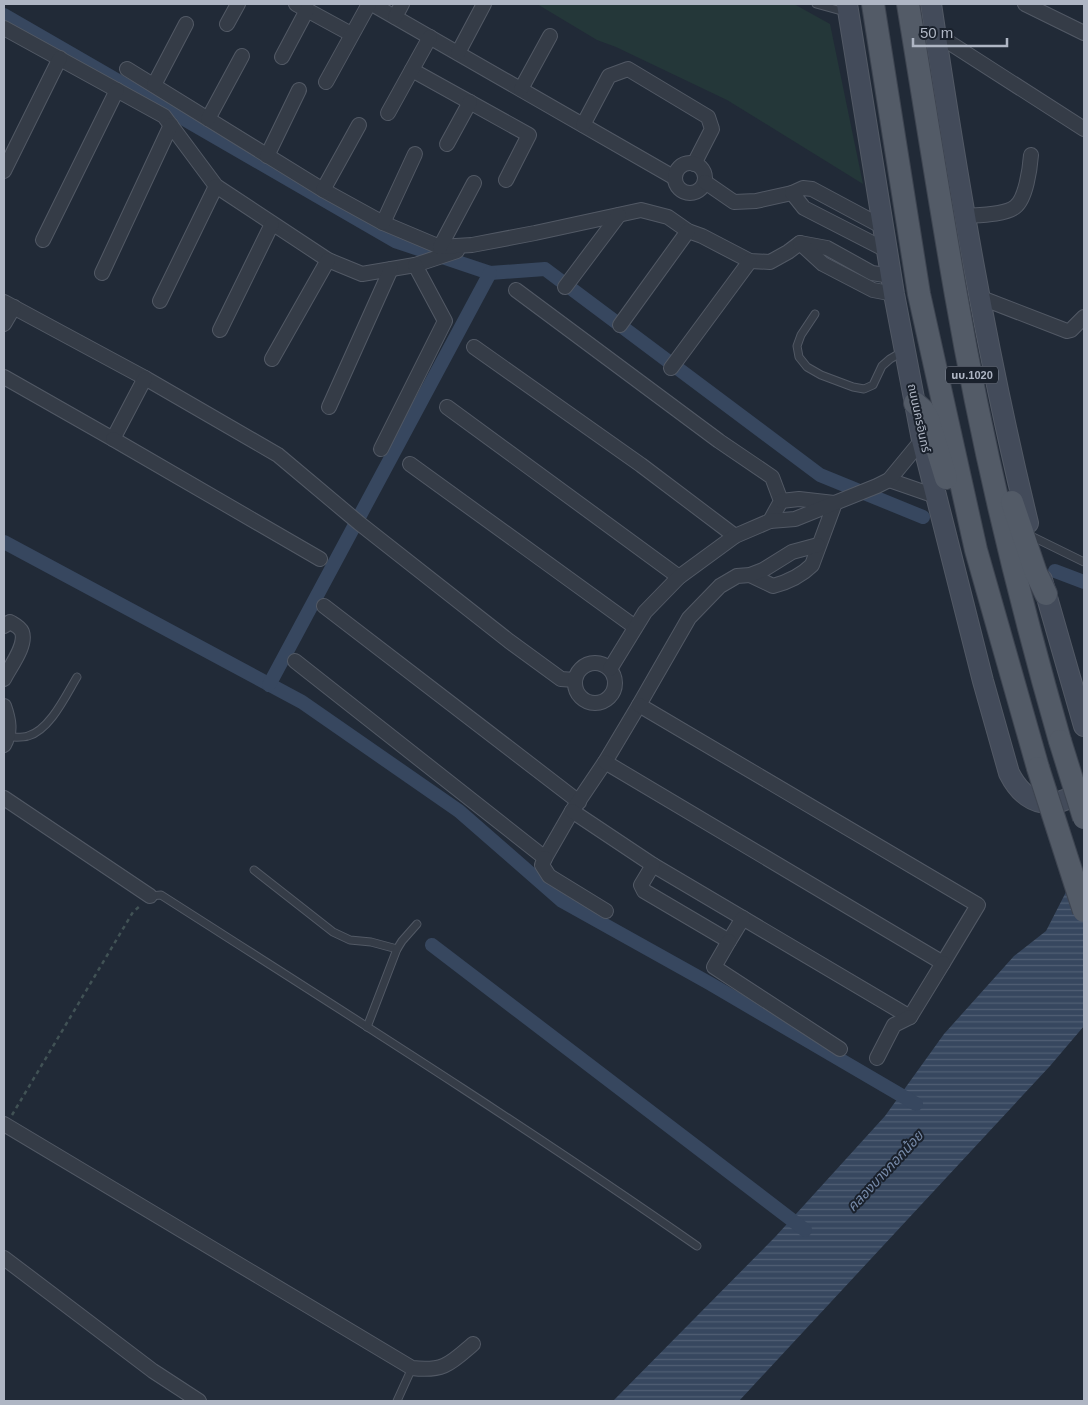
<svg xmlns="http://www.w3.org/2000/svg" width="1088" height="1405" viewBox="0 0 1088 1405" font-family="Helvetica,'Noto Sans Thai',sans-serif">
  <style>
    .grass { fill: #243739 }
    .water { fill: url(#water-rules) }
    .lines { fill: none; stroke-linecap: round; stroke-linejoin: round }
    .canal { stroke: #37475f; stroke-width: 14 }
    .service-casing { stroke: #525965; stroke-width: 9 }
    .minor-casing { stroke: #525965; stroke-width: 16 }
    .secondary-casing { stroke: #525965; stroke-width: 22 }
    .primary-casing { stroke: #3e4551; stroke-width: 24 }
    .path { stroke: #415255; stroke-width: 2.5; stroke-dasharray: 4 4; stroke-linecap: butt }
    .service { stroke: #353c47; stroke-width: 7 }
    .minor { stroke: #353c47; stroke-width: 14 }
    .secondary { stroke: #434b5a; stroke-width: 20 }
    .primary { stroke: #535b67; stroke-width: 22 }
    .primary-bridge-casing { stroke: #3e4551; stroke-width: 24; stroke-linecap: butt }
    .primary-bridge { stroke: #535b67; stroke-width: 22 }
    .labels { text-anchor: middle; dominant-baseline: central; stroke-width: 4; stroke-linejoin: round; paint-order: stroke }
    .shield { fill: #1a212c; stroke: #828996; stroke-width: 1 }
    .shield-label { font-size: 11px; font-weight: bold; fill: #afb6c4 }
    .street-label { font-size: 12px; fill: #afb6c4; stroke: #1a212c }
    .water-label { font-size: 14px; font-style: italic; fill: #788cab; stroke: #1a212c }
  </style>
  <defs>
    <pattern id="water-rules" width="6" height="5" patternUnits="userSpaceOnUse" patternTransform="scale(1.25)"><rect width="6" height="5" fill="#37475f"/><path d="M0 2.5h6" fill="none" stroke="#515f74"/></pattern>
  </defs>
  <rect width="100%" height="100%" fill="#212a37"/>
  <path class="grass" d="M 537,4 L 794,4 L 830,24 L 863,184 L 727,100 L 616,47 L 597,40 Z"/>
  <path class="water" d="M 1084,870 L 1084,1026 L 1050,1066 L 739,1401 L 613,1401 L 776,1236 L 885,1116 L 944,1034 L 1014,956 L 1046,931 L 1066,892 Z"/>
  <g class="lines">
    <g class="canal">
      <path d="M 4,15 L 395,241 L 490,273 L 545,269 L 820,475 L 923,517"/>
      <path d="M 4,542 L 302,702 L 459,811 L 562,901 L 709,983 L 916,1104"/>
      <path d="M 1055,571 L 1084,582"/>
      <path d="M 269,685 L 490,273"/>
      <path d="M 432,945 L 805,1230"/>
    </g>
    <defs>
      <g id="service">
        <path d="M 816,4 L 845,12"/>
        <path d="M 815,314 L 801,335 L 797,346 L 799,357 L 807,367 L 821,375 L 853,387 L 864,389 L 873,385 L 882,366 L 890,359 L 902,352"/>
        <path d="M 1031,536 L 1084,562"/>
        <path d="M 8,737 C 14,737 22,738 28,736 C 50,730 66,695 77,677"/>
        <path d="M 254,870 L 333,932 L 350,940 L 371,942 L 397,949"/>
        <path d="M 150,896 L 161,895 C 341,1010 522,1124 697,1246"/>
        <path d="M 367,1027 L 397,949 L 402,941 L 417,924"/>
        <path d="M 397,1401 L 412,1368"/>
      </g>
      <g id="minor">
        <path d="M 296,4 L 351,34"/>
        <path d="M 372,4 L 675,178"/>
        <path d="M 1025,4 L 1084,33"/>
        <path d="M 395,17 L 402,4"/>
        <path d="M 227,24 L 238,4"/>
        <path d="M 4,28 L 164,116 L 216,186 L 328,260 L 362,274 L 415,265 L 457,251"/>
        <path d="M 936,34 L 1084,129"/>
        <path d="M 458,53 L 484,4"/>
        <path d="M 282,57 L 307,10"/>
        <path d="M 127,69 L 323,190 L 383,223 L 440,247 L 472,245 L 535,233 L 641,210 L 668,217 L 688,231 L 702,236 L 750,261 L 770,262 L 788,252 L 800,243 L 827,248 L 872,273 L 891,276"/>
        <path d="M 412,70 L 529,135 L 506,180"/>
        <path d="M 326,82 L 369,4"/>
        <path d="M 154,85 L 186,24"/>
        <path d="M 521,89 L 550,36"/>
        <path d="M 388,113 L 430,37"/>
        <path d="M 208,119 L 242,56"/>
        <path d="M 583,125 L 609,76 L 628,69 L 708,117 L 712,129 L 694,164"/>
        <path d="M 447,144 L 470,102"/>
        <path d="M 267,156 L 299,90"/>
        <circle cx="690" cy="178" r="15"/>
        <path d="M 4,171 L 60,58"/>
        <path d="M 705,182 L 734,202 L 756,201 L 792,193"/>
        <path d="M 323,190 L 359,125"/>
        <path d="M 965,216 C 978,215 1005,215 1015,207 C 1026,199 1030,168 1031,155"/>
        <path d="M 383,223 L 415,154"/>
        <path d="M 883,227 L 812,189 L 803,188 L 792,193 L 804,208 L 886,250"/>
        <path d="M 43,240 L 117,90"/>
        <path d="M 800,243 L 823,264 L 873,290 L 894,294"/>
        <path d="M 440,247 L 474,183"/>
        <path d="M 102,273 L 171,125"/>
        <path d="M 565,287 L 619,215"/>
        <path d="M 516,290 L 719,441 L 772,477 L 781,501 L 770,521"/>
        <path d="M 979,297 L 1067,331 L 1071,330 L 1084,317"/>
        <path d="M 160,301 L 216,186"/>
        <path d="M 4,302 L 145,378 L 278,455 L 359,523 L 509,641 L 561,679 L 575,680"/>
        <path d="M 4,324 L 14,307"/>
        <path d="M 620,325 L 688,231"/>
        <path d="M 220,330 L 272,224"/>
        <path d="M 474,347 L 641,465 L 735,536"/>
        <path d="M 272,359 L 328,260"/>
        <path d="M 671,368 L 750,261"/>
        <path d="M 4,377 L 113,439 L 145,378"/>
        <path d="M 329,407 L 391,269"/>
        <path d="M 447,407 L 679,577"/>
        <path d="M 113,439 L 320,559"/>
        <path d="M 381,449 L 445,321 L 415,265"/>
        <path d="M 410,464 L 635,627"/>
        <path d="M 889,480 L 938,497"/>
        <path d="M 781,501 L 799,499 L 834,503"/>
        <path d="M 750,575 L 773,586 C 788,582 801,576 812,565 L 835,503"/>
        <path d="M 324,606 L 579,802"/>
        <path d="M 4,626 L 10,622 C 15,625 20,627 22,632 C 27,646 9,668 4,679"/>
        <path d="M 295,661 L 545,858 L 572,811 L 605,762 L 639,705 L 689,618 L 720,586 L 737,576 L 750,575 L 763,570 L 792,552 L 818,545"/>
        <circle cx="595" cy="683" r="20"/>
        <path d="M 610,669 L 645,612 L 679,577 L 735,536 L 770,521 L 795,519 L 877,486 L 889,480 L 922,440"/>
        <path d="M 4,706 C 9,720 11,732 4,745"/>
        <path d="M 605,762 L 943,963 L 978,905 L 639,705"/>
        <path d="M 4,798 L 150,896"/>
        <path d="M 572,811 L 653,865 L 910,1017 L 943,963"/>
        <path d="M 545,858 L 542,865 L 549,876 L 606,911"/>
        <path d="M 653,865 L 641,885 L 644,891 L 729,941 L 743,918"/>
        <path d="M 729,941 L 714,967 L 840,1049"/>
        <path d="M 877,1058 L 894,1025 L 910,1017"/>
        <path d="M 4,1124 L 412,1368 C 444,1372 451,1363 473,1344"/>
        <path d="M 4,1258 L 153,1371 L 199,1401"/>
      </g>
      <g id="secondary">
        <path d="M 847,4 L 894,294 L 922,440 L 983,681 L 1009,773 C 1026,807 1056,813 1084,787"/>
        <path d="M 931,4 C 957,178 986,351 1028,523"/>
        <path d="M 1042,580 L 1084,726"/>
      </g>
      <g id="primary">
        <path d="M 873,4 L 919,294 L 976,550 L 1038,768"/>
        <path d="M 908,4 C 924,101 939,198 956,295 C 982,445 1018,595 1060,741"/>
        <path d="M 915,403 L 923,410 L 928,419 L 946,478"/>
        <path d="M 1012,502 L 1036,573 L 1046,594"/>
      </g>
    </defs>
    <use href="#service" class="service-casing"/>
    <use href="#minor" class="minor-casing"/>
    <use href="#secondary" class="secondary-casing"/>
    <use href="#primary" class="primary-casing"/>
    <path class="path" d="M 12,1115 L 133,912 L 141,905"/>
    <use href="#service" class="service"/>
    <use href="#minor" class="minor"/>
    <use href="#secondary" class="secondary"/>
    <use href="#primary" class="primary"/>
    <defs>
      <g id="primary-bridge">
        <path d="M 1060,741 L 1084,818"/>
        <path d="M 1038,768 L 1084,911"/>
      </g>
    </defs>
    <use href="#primary-bridge" class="primary-bridge-casing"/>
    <use href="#primary-bridge" class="primary-bridge"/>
  </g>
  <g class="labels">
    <rect class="shield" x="946" y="366.5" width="52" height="17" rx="4"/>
    <g class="shield-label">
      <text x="972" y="375">นบ.1020</text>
    </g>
    <g class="street-label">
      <text transform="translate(919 418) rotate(78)">ถนนนครอินทร์</text>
    </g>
    <g class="water-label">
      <text transform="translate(885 1171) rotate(-47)">คลองบางกอกน้อย</text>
    </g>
  </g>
  <rect width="1088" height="1405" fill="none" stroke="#afb6c4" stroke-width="10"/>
  <path d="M913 38v8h94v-8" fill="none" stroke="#afb6c4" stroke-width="2.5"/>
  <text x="920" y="38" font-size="15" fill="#afb6c4" stroke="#1a212c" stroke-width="4" paint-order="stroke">50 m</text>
</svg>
